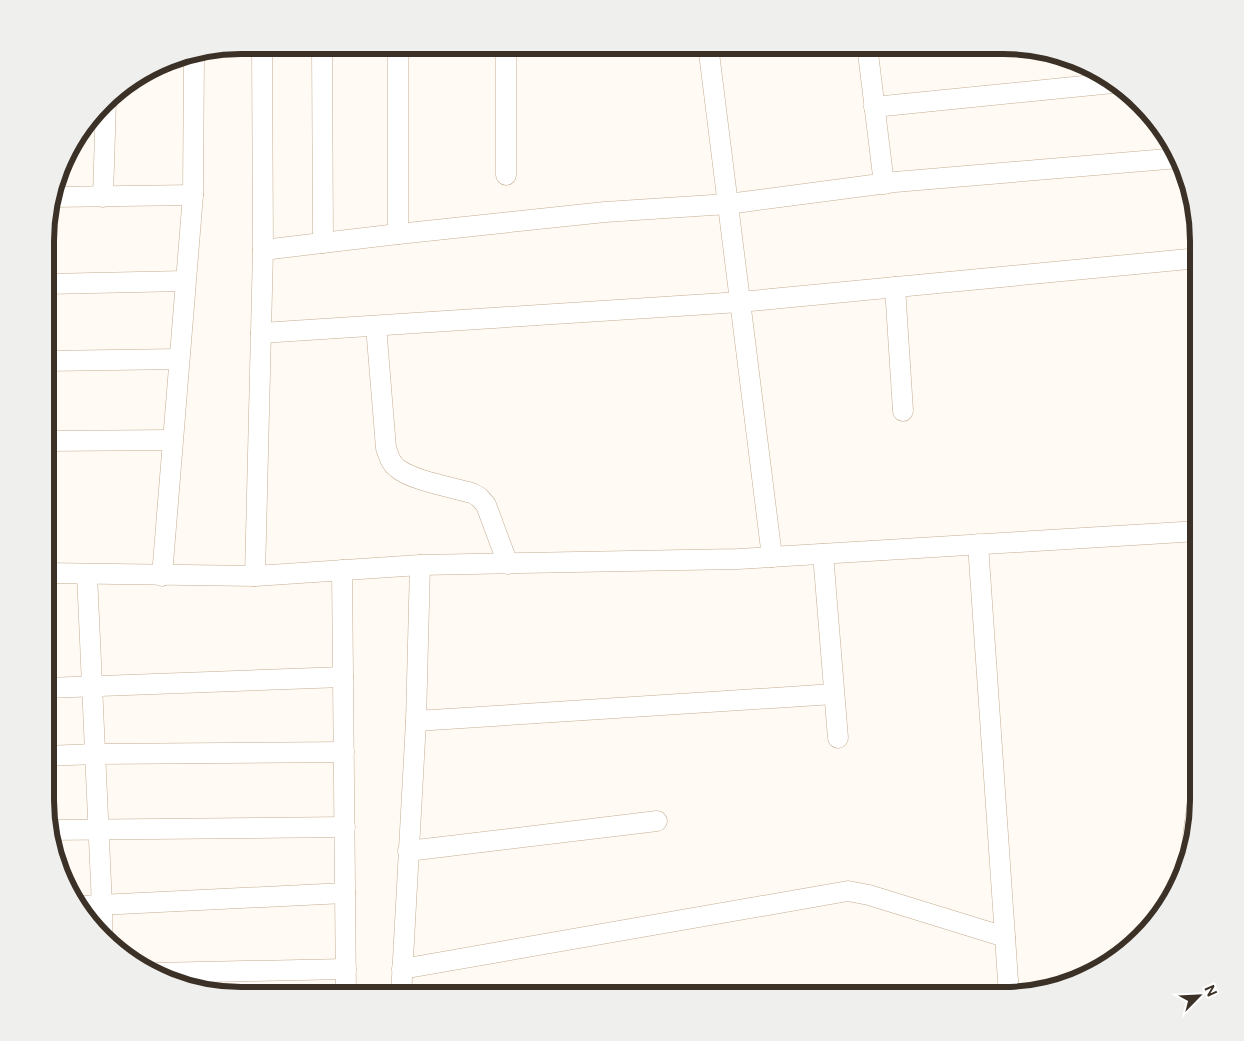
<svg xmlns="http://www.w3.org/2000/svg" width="1244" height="1041" viewBox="0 0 1244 1041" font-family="'Public Sans',sans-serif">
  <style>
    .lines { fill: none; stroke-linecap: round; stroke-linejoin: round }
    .street-casing { stroke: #c5ad91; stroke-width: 21 }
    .street { stroke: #fff; stroke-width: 20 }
    .rim { fill: none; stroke: #3b3126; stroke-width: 6 }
  </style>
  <rect width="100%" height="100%" fill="#fffaf4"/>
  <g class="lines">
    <defs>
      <g id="street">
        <path d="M 322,45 L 323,243"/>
        <path d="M 708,45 L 772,557"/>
        <path d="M 867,45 L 884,184"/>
        <path d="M 874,107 L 1113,83"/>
        <path d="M 506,175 L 506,45"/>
        <path d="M 53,197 L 193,195"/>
        <path d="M 103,197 L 106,100"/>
        <path d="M 398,234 L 398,45"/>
        <path d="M 263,250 L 398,234 L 605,212 L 728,204 L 895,182 L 1179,158"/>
        <path d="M 47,284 L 185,281"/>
        <path d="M 895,287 L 903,411"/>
        <path d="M 376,326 L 386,448 C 389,456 390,463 397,468 C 413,481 451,487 472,493 L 479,497 L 486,505 L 508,564"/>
        <path d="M 261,333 L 740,302 L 1199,258"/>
        <path d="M 46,361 L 179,359"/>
        <path d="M 46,441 L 172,440"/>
        <path d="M 978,544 L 1009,995"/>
        <path d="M 823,554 L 838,738"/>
        <path d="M 342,570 L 346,996"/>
        <path d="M 46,573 L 255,576 L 420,565 L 738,559 L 1199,531"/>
        <path d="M 87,574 L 102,906 L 102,939"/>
        <path d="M 162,576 L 193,195 L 194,53"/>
        <path d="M 255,576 L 263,250 L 262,45"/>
        <path d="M 46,688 L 343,677"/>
        <path d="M 416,721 L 834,694"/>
        <path d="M 46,756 L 95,754 L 344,752"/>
        <path d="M 50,830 L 345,827"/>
        <path d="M 1193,836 L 1199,794"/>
        <path d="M 408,851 L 657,821"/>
        <path d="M 79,906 L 345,893"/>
        <path d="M 402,969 L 848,891 L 869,895 L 1005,937"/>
        <path d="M 154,973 L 346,969"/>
        <path d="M 401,996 L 416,721 L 420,565"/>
      </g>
    </defs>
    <use href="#street" class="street-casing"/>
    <use href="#street" class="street"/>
  </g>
  <path d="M0 0H1244V1041H0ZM241 54H1003A187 187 0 0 1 1190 241V800A187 187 0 0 1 1003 987H241A187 187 0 0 1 54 800V241A187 187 0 0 1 241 54Z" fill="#efefee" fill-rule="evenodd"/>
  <path class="rim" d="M241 54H1003A187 187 0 0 1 1190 241V800A187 187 0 0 1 1003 987H241A187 187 0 0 1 54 800V241A187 187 0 0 1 241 54Z"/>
  <g transform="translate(1199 996) rotate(66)" stroke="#ffffff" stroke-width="4" paint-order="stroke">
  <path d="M0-4L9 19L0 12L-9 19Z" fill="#3b3126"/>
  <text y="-8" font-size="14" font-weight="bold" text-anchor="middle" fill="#3b3126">N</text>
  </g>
</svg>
